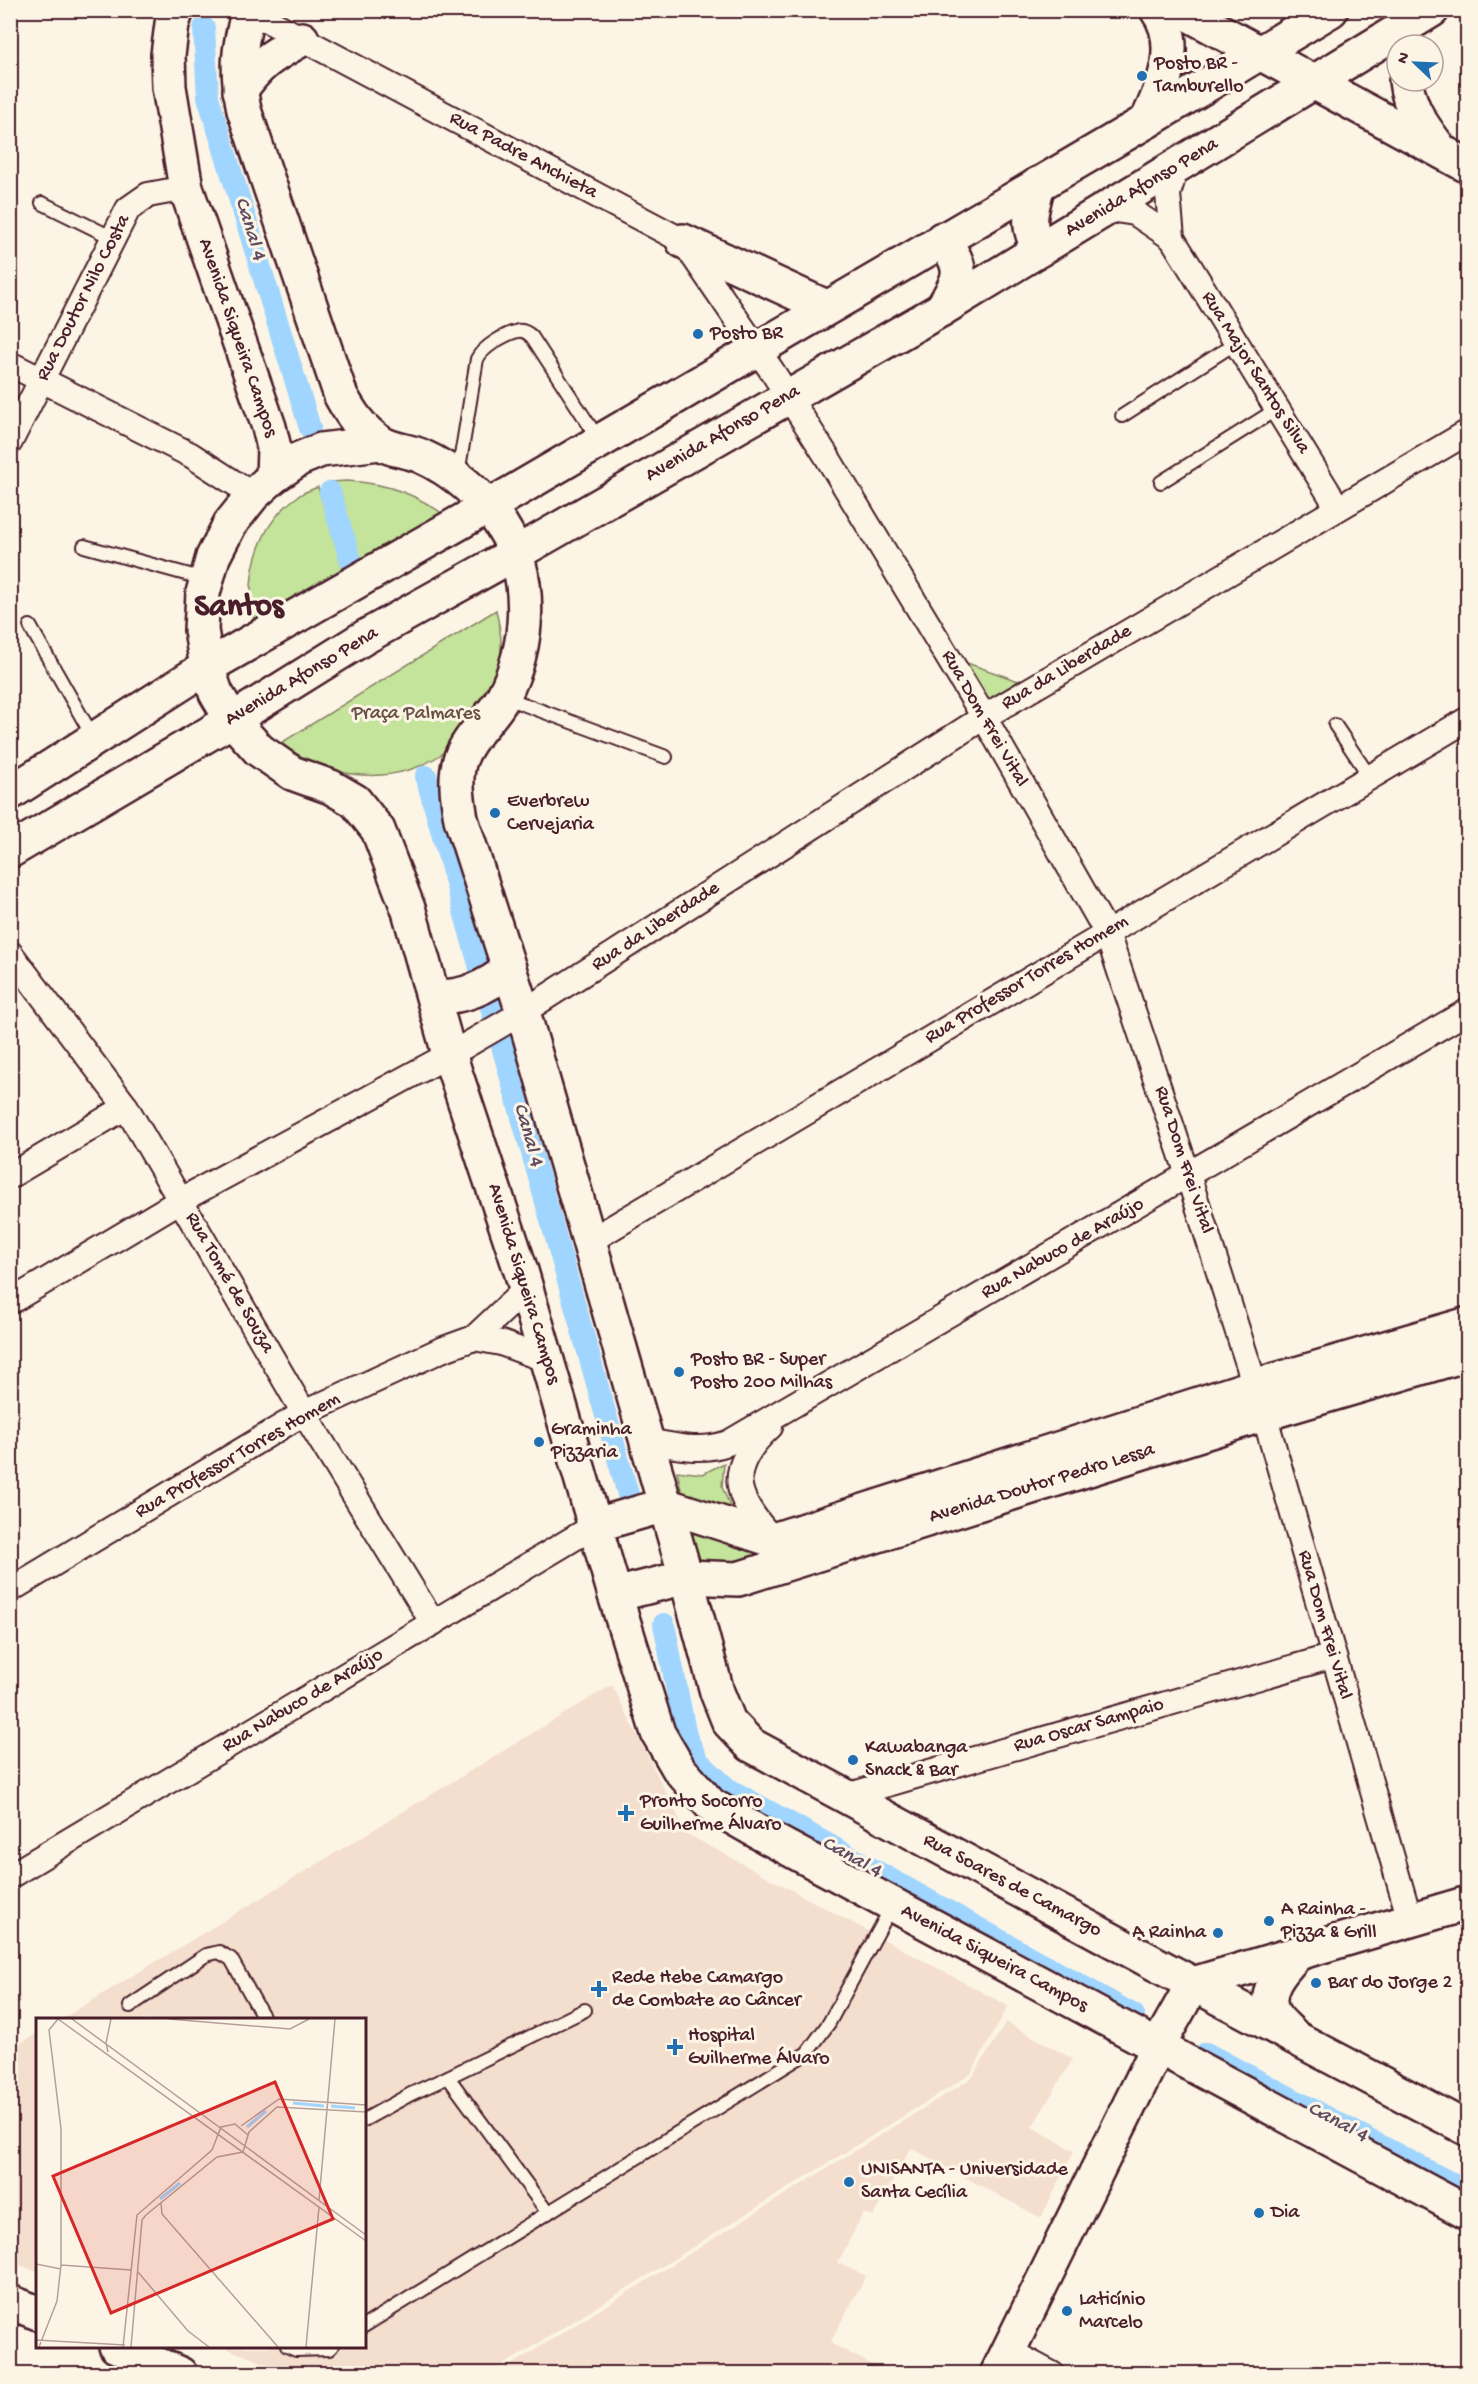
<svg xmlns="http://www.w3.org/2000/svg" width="1478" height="2384" viewBox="0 0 1478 2384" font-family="'Gochi Hand',sans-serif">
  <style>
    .built { fill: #f4dece }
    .green { fill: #c4e39b; stroke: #878163; stroke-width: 1.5 }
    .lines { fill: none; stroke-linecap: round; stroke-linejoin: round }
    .canal { stroke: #9fd5fe; stroke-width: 22 }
    .lane-casing { stroke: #4a1f2b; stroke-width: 16 }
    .street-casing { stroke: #4a1f2b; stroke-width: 28 }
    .secondary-casing { stroke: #4a1f2b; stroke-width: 38 }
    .lane { stroke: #fcf5e5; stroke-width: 12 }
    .street { stroke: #fcf5e5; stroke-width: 24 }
    .secondary { stroke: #fcf5e5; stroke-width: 33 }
    .poi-dot { fill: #1f6fb2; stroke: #fcf5e5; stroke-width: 2 }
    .labels { text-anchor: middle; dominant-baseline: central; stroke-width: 6; stroke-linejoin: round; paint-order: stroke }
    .poi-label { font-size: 20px; fill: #4a1f2b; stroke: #fcf5e5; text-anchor: start }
    .street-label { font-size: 20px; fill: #4a1f2b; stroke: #fcf5e5 }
    .park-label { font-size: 20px; fill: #685047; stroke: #fcf5e5 }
    .water-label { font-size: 21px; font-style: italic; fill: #5f4c60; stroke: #fcf5e5 }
    .town-label { font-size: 32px; font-weight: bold; fill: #4a1f2b; stroke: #fcf5e5 }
    .inset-river { fill: none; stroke: #9fd5fe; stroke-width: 3 }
    .inset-road { fill: none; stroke: #b59f9b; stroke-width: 1.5 }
    .view { fill: #d62828; fill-opacity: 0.15; stroke: #d62828; stroke-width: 3 }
    .inset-edge { fill: none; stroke: #4a1f2b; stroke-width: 3 }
  </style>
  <rect width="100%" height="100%" fill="#fcf5e5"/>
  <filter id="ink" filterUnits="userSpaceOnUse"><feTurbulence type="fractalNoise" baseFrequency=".0167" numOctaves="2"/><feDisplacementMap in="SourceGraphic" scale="12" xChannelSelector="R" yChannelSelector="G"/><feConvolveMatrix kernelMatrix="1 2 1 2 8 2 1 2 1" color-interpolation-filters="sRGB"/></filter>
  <g filter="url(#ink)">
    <g class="built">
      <path d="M 612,1685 L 687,1834 L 1008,2006 L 971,2074 L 489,2374 L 290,2373 L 223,2347 L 364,2346 L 364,2020 L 60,2020 Z"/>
      <path d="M 1006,2022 L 1073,2059 L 1032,2127 L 1074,2151 L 1041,2218 L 911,2148 L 873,2216 L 863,2213 L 838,2263 L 866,2276 L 830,2343 L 888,2373 L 498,2373 L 972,2078 Z"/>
      <path d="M 37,2033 L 37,2272 L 10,2261 L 11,2049 Z"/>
    </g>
    <g class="green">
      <path d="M 347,481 C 388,483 420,495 452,521 L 359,573 L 331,482 Z"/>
      <path d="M 318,487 L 347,578 L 257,633 C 242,585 255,527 297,497 C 303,492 311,490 318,487 Z"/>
      <path d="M 496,610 C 498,620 501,631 501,642 C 502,668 492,688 478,710 C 472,720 467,733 458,741 C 406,789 335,784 281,743 Z"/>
      <path d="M 967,663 L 1024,683 L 990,703 Z"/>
      <path d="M 724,1463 L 722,1487 L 731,1508 L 682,1494 L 677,1471 L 703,1474 Z"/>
      <path d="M 692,1533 L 772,1554 L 733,1569 L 699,1565 Z"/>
    </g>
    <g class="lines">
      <g class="canal">
        <path d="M 204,28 L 208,97 L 310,428"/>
        <path d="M 330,492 L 353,568"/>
        <path d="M 426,776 L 628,1494"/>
        <path d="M 664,1624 L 686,1736 L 698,1761 L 727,1788 L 1134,2015"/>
        <path d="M 1206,2053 L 1468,2192"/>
      </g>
      <defs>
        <g id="lane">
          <path d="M 42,203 L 113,238"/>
          <path d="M 1122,416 L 1236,343"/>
          <path d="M 458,474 L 477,359 C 483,347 505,334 518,331 C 524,330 528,333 532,337 L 599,440"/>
          <path d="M 1161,482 L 1277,409"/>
          <path d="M 84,546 L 204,579"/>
          <path d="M 30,626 L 93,737"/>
          <path d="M 504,697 L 666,757"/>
          <path d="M 1335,725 L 1370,777"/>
          <path d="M 130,2006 L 206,1955 L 219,1952 L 231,1959 L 265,2020"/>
          <path d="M 448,2077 L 585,2010"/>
          <path d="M 364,2120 L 411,2094 L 448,2077 L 548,2213"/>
          <path d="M 364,2326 L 807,2053 L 829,2023 L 892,1906"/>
          <path d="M 287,2346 L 296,2350 L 329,2349 L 332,2346"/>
        </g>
        <g id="street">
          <path d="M 248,10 L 683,241 L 772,371 L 826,455 L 984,717 L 1107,933 L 1188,1175 L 1264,1414 L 1410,1920"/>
          <path d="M 1108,209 L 1135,213 L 1172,238 L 1338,508"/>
          <path d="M 1172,238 L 1168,194 L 1176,168"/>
          <path d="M 10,364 L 191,455 L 253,495"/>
          <path d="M 10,442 L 128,209 L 148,195 L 186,188"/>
          <path d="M 10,953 L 126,1107 L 304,1413 L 433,1623"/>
          <path d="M 10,1176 L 126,1107"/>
          <path d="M 588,1242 L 1468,719"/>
          <path d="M 10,1302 L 181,1200 L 465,1046 L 523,1012 L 984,717 L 1468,432"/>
          <path d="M 474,1338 L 501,1343 L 547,1360"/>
          <path d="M 770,1427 C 724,1469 734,1498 773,1539"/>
          <path d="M 647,1441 C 676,1446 700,1453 728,1443 L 1468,1011"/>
          <path d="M 10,1590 L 304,1413 L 441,1350 L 474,1338 L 526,1289"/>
          <path d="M 846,1796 L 1333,1656"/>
          <path d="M 10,1876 L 596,1525"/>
          <path d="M 1009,2351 L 1052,2374"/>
        </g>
        <g id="secondary">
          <path d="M 177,10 L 172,24 L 168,55 L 169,87 L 186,188 L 269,427 L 274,448 L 273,477"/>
          <path d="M 249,10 C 238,50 236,70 244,110 L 341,396 C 351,414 361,429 378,441 C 389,450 408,450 421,456 C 453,470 483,496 502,526 C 534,576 530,646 503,697 C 491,720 468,736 460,760 C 454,779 458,800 461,819 L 523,1012 L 686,1577 L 717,1692 L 729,1722 L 751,1745 L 1165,1969 L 1468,2129"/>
          <path d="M 1181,10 L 1468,166"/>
          <path d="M 1406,81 C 1409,108 1423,127 1439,148"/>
          <path d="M 240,91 C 260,62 272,56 302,39"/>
          <path d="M 1147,121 C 1163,88 1182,44 1157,10"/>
          <path d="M 1038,184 C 1032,210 1024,225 1040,249"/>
          <path d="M 683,241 L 826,307"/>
          <path d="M 942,309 C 961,277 966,270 942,239"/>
          <path d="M 380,443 L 321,450 L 299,459 L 273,477 L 253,495 L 230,524 L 213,557 L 203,593 L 201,630 L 207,667 L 216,693 L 232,720 L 259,750 L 292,773 L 331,787 L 355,801 L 378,830 L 409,911 L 449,1054 L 521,1271 L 615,1595 L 658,1733 L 679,1769 L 711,1805 L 767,1837 L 1468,2213"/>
          <path d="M 10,793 L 207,667 L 515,491 L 1147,121 L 1331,10"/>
          <path d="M 10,851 L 232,720 L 365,637 L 543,538 L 942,309 L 1432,10"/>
          <path d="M 434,996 C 461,999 488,987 509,969"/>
          <path d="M 596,1525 L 665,1505 L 773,1540 L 1255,1386 L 1468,1324"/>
          <path d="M 615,1595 L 686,1577 L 738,1579 L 1264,1414 L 1468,1354"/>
          <path d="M 1292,2034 C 1286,2028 1277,2021 1273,2013 C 1262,1991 1282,1970 1296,1955"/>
          <path d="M 10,2302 L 38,2313"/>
          <path d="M 116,2346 L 180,2374"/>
          <path d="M 997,2374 L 1162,2039 L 1193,1984 L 1468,1903"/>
        </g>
      </defs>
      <use href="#lane" class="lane-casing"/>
      <use href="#street" class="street-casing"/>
      <use href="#secondary" class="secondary-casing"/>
      <use href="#lane" class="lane"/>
      <use href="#street" class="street"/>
      <use href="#secondary" class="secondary"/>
    </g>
  </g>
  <g class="poi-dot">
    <circle cx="1142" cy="76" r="6"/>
    <circle cx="698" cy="334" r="6"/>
    <circle cx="495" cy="813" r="6"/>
    <circle cx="679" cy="1372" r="6"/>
    <circle cx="539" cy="1442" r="6"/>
    <circle cx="853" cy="1760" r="6"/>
    <path d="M623 1804h6v6h6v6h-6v6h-6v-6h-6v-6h6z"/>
    <circle cx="1269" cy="1921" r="6"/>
    <circle cx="1218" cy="1933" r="6"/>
    <circle cx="1316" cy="1983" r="6"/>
    <path d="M596 1980h6v6h6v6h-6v6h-6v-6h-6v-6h6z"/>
    <path d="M672 2038h6v6h6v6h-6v6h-6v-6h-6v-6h6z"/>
    <circle cx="849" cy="2182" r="6"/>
    <circle cx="1259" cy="2213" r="6"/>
    <circle cx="1067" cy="2311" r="6"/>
  </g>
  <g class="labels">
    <g class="poi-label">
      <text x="1154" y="64">Posto BR -<tspan x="1154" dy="23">Tamburello</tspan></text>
      <text x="710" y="334">Posto BR</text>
      <text x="507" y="802">Everbrew<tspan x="507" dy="23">Cervejaria</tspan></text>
      <text x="691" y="1360">Posto BR - Super<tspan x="691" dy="23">Posto 200 Milhas</tspan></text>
      <text x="551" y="1430">Graminha<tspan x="551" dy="23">Pizzaria</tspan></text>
      <text x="865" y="1748">Kawabanga<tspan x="865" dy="23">Snack &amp; Bar</tspan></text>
      <text x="640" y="1802">Pronto Socorro<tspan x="640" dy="23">Guilherme Álvaro</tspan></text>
      <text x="1281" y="1910">A Rainha -<tspan x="1281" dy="23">Pizza &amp; Grill</tspan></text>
      <text x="1206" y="1933" text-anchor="end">A Rainha</text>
      <text x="612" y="1978">Rede Hebe Camargo<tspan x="612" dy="23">de Combate ao Câncer</tspan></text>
      <text x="1328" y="1983">Bar do Jorge 2</text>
      <text x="688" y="2036">Hospital<tspan x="688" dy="23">Guilherme Álvaro</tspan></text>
      <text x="861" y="2170">UNISANTA - Universidade<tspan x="861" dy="23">Santa Cecília</tspan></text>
      <text x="1271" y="2213">Dia</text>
      <text x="1079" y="2300">Laticínio<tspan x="1079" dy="23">Marcelo</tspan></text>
    </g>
    <g class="street-label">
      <text transform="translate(523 156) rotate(28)">Rua Padre Anchieta</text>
      <text transform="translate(1142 188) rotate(-31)">Avenida Afonso Pena</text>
      <text transform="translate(84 298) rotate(-63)">Rua Doutor Nilo Costa</text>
      <text transform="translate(237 338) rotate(71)">Avenida Siqueira Campos</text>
      <text transform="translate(1255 373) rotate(58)">Rua Major Santos Silva</text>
      <text transform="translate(723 434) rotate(-30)">Avenida Afonso Pena</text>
      <text transform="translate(1067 668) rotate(-31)">Rua da Liberdade</text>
      <text transform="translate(302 677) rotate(-31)">Avenida Afonso Pena</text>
      <text transform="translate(984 719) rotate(60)">Rua Dom Frei Vital</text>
      <text transform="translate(656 927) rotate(-33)">Rua da Liberdade</text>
      <text transform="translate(1027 980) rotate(-31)">Rua Professor Torres Homem</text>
      <text transform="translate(1183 1160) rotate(72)">Rua Dom Frei Vital</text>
      <text transform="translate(1063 1249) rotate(-30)">Rua Nabuco de Araújo</text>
      <text transform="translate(229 1283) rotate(60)">Rua Tomé de Souza</text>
      <text transform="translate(523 1284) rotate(73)">Avenida Siqueira Campos</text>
      <text transform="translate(238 1456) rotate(-30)">Rua Professor Torres Homem</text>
      <text transform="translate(1042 1484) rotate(-17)">Avenida Doutor Pedro Lessa</text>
      <text transform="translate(1324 1625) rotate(74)">Rua Dom Frei Vital</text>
      <text transform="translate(303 1701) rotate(-31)">Rua Nabuco de Araújo</text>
      <text transform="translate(1089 1726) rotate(-16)">Rua Oscar Sampaio</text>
      <text transform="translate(1012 1886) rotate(28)">Rua Soares de Camargo</text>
      <text transform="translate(994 1959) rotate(28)">Avenida Siqueira Campos</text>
    </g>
    <g class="park-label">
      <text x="416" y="714">Praça Palmares</text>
    </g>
    <g class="water-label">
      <text transform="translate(249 229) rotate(73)">Canal 4</text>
      <text transform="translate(527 1135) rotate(74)">Canal 4</text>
      <text transform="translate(851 1858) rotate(29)">Canal 4</text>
      <text transform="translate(1337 2123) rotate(28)">Canal 4</text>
    </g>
    <g class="town-label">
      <text x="239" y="608">Santos</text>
    </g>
  </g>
  <g transform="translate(36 2018)">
    <rect width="330" height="330" fill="#fcf5e5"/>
    <path class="inset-river" d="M 257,85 L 288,88M 295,88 L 319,90M 211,109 L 230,93M 124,181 L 144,165"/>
    <path class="inset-road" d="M 22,1 L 330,223M 36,1 L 330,217M 133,1 L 254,11 L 273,1M 72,34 L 70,25 L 75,1M 205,108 L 243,81 L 330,87M 283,182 L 299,1M 125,185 L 126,196 L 242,329M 0,246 L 25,251M 25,247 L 95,252M 102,254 L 152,313 L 173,329M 0,322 L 89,327M 3,329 L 21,283 L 25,247 L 25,111 L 13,12 L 22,1M 87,329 L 101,197 L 176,132 L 185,109 L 199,106 L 212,117M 95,329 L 106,202 L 110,197 L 181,139 L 207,134 L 213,114 L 241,89 L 330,94M 270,329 L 283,189"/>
    <path class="view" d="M 239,64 L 297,201 L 75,295 L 17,158 Z"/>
    <rect width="330" height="330" class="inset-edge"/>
  </g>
  <rect width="1478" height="2384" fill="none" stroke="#fcf5e5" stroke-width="36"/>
  <rect x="18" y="18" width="1442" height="2348" fill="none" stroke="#4a1f2b" stroke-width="2" filter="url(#ink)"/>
  <g transform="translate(1415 63) rotate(293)"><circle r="28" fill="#fcf5e5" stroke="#b59f9b" stroke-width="1.5"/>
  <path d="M0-4.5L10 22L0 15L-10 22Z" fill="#1f6fb2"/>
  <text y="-9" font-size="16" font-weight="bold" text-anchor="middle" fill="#4a1f2b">N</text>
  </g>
</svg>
